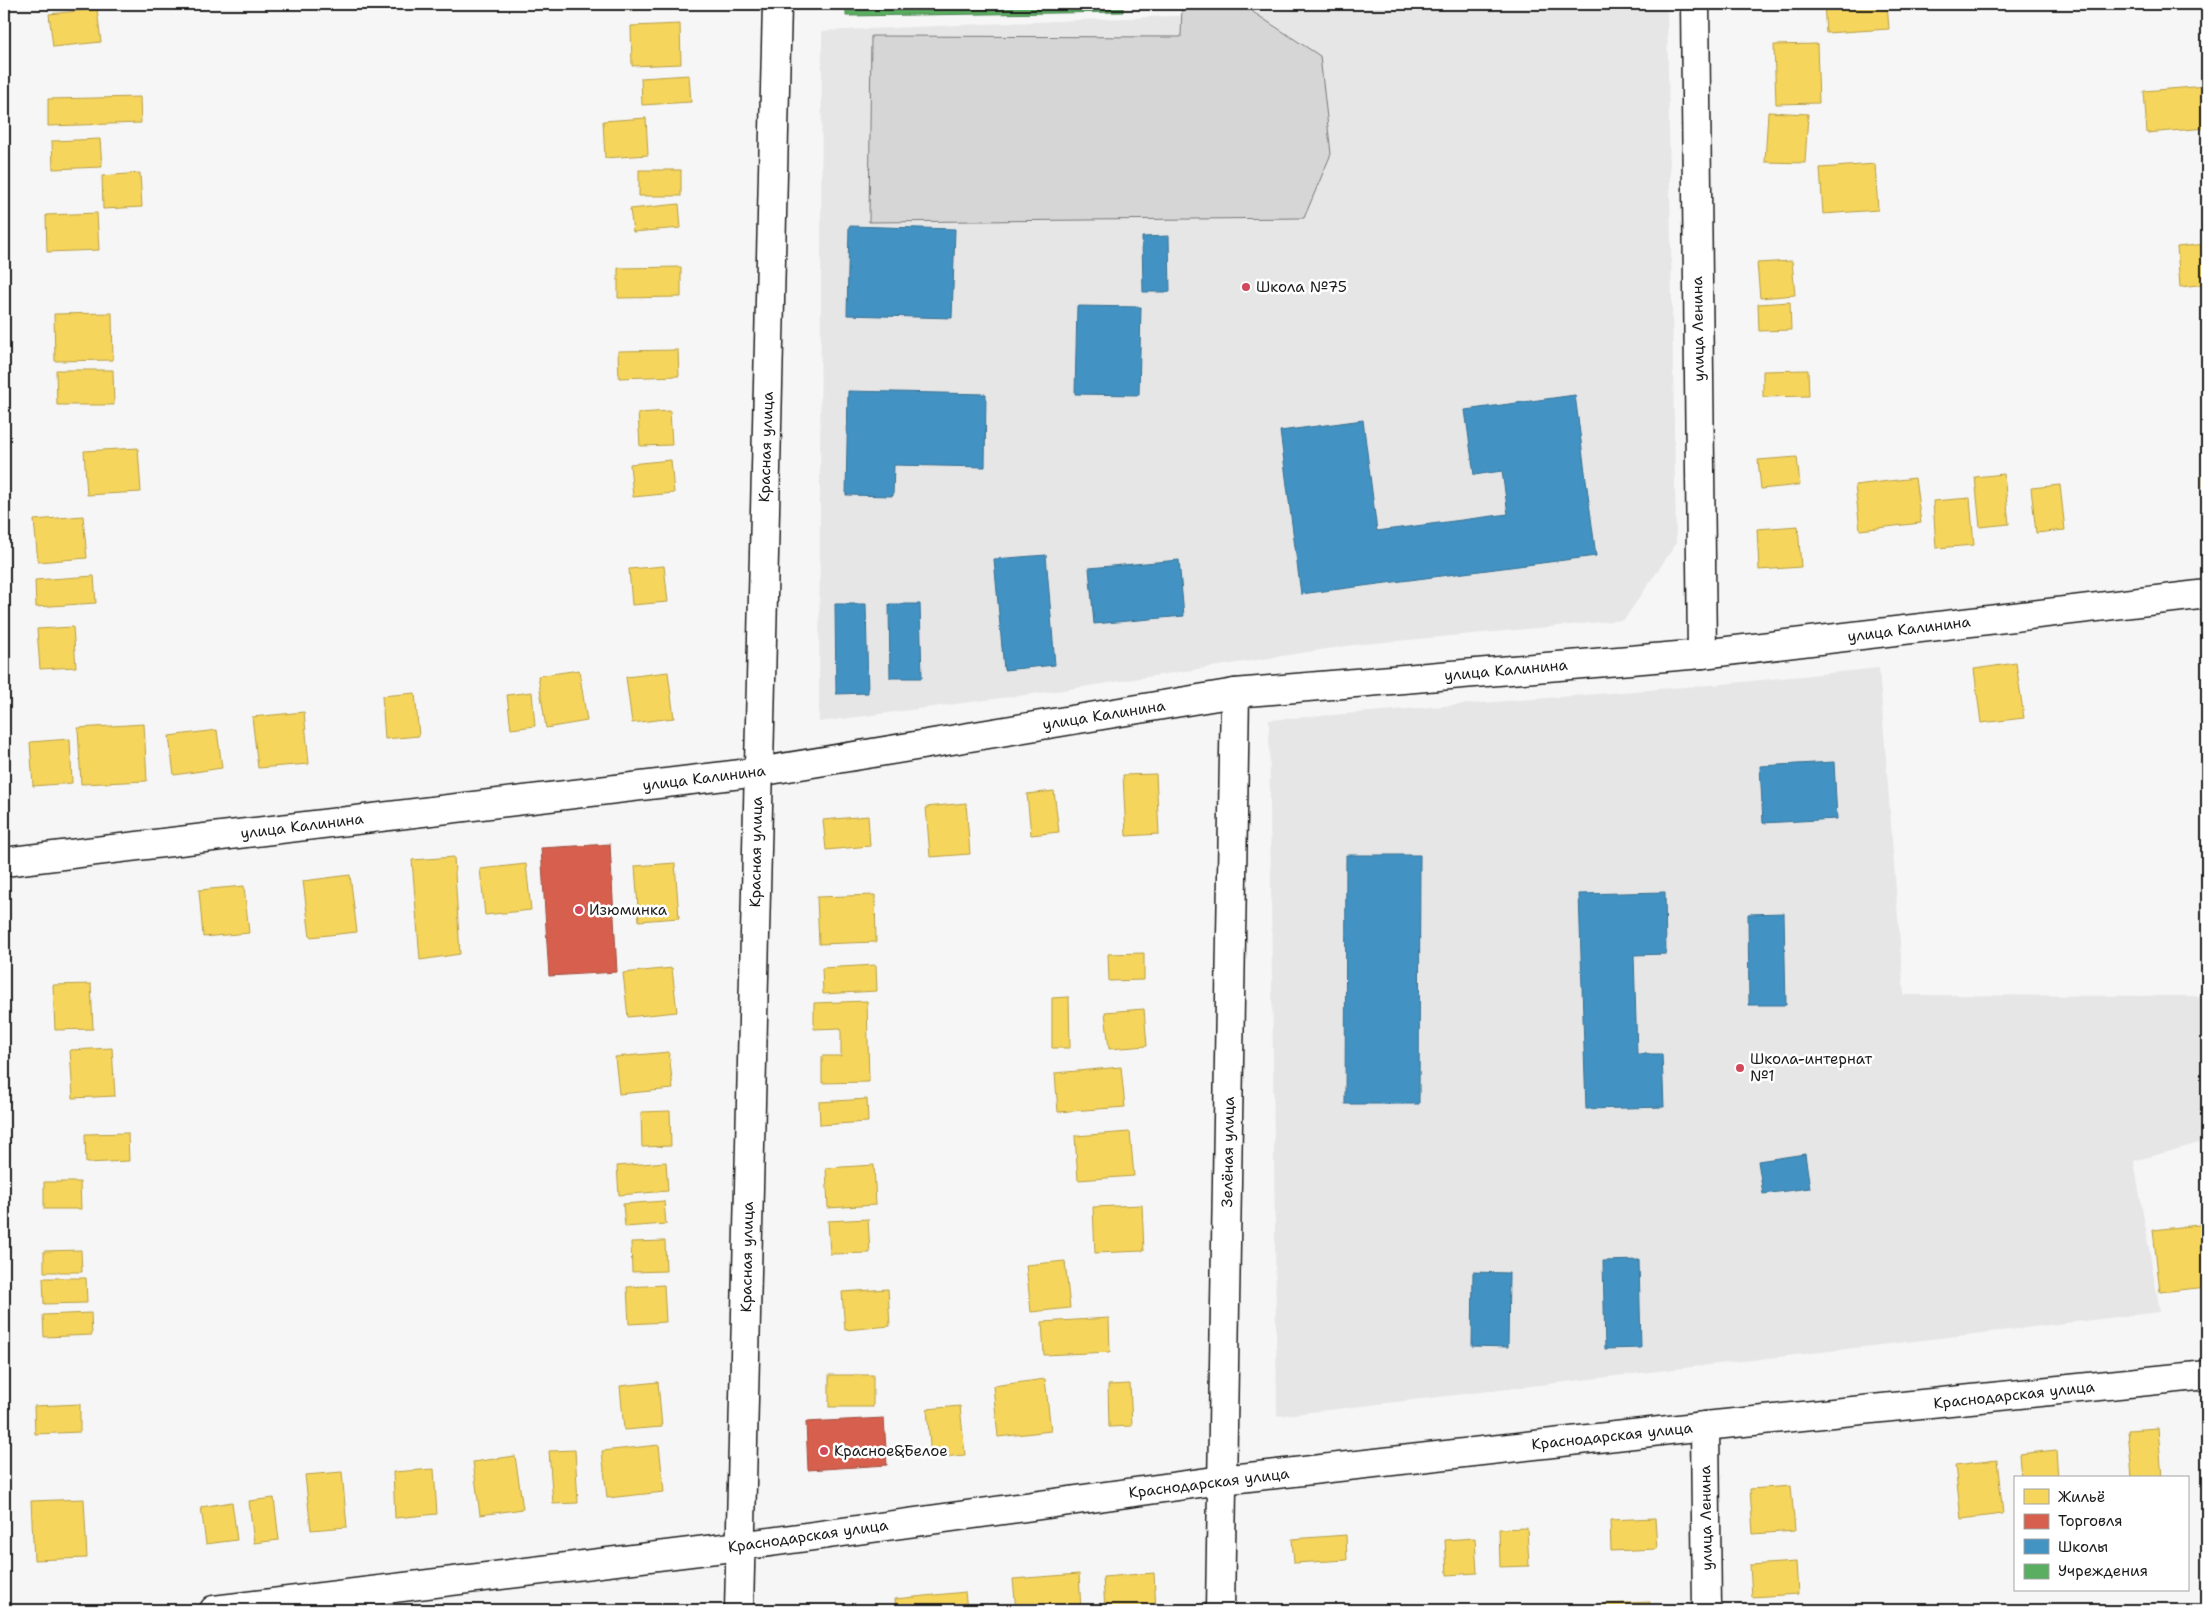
<svg xmlns="http://www.w3.org/2000/svg" width="2211" height="1614" viewBox="0 0 2211 1614" font-family="'Shantell Sans',sans-serif">
  <style>
    .built { fill: #e6e6e6 }
    .green { fill: #d6d6d6; stroke: #797979 }
    .homes { fill: #f6d55c; stroke: #b59e49 }
    .shops { fill: #d6604d; stroke: #9e4c3e }
    .schools { fill: #4393c3; stroke: #376f91 }
    .public { fill: #5aae61; stroke: #47824c }
    .lines { fill: none; stroke-linecap: round; stroke-linejoin: round }
    .minor-casing { stroke: #1c1c1c; stroke-width: 31 }
    .minor { stroke: #fff; stroke-width: 28 }
    .poi-dot { fill: #d1495b; stroke: #fff; stroke-width: 2 }
    .labels { text-anchor: middle; dominant-baseline: central; stroke-width: 5; stroke-linejoin: round; paint-order: stroke }
    .poi-label { font-size: 15px; fill: #1c1c1c; stroke: #fff; text-anchor: start }
    .street-label { font-size: 15px; fill: #1c1c1c; stroke: #fff }
  </style>
  <rect width="100%" height="100%" fill="#f6f6f6"/>
  <filter id="ink" filterUnits="userSpaceOnUse"><feTurbulence type="fractalNoise" baseFrequency=".02" numOctaves="2"/><feDisplacementMap in="SourceGraphic" scale="10" xChannelSelector="R" yChannelSelector="G"/><feConvolveMatrix kernelMatrix="1 2 1 2 8 2 1 2 1" color-interpolation-filters="sRGB"/></filter>
  <g filter="url(#ink)">
    <g class="built">
      <path d="M 1452,4 L 1667,4 L 1676,544 L 1624,620 L 1353,645 L 1063,690 L 819,722 L 822,31 Z"/>
      <path d="M 1879,668 L 1904,995 L 2207,996 L 2207,1141 L 2134,1161 L 2160,1312 L 1277,1416 L 1269,720 L 1722,684 Z"/>
    </g>
    <path class="green" d="M 1182,4 L 1252,4 L 1253,12 L 1320,56 L 1331,154 L 1304,218 L 869,222 L 871,36 L 1181,37 Z"/>
    <g class="homes">
      <path d="M 631,4 L 677,4 L 677,8 L 631,10 Z"/>
      <path d="M 1824,4 L 1887,4 L 1889,29 L 1826,33 Z"/>
      <path d="M 97,9 L 101,42 L 53,47 L 49,14 Z"/>
      <path d="M 680,24 L 681,64 L 632,66 L 631,26 Z"/>
      <path d="M 1817,44 L 1819,103 L 1776,104 L 1774,45 Z"/>
      <path d="M 689,75 L 691,102 L 642,105 L 641,78 Z"/>
      <path d="M 2206,86 L 2207,128 L 2147,133 L 2144,91 Z"/>
      <path d="M 140,97 L 141,123 L 48,126 L 48,99 Z"/>
      <path d="M 1768,112 L 1808,114 L 1805,163 L 1765,162 Z"/>
      <path d="M 646,118 L 648,155 L 605,158 L 603,121 Z"/>
      <path d="M 100,139 L 102,167 L 53,169 L 52,141 Z"/>
      <rect x="2206" y="152" width="1" height="37"/>
      <path d="M 1875,164 L 1878,210 L 1823,214 L 1820,168 Z"/>
      <rect x="639" y="170" width="42" height="26"/>
      <path d="M 140,173 L 142,207 L 103,209 L 102,176 Z"/>
      <path d="M 679,204 L 681,228 L 633,232 L 630,209 Z"/>
      <path d="M 97,213 L 99,250 L 47,252 L 46,215 Z"/>
      <path d="M 2206,244 L 2207,284 L 2180,287 L 2177,247 Z"/>
      <path d="M 1792,261 L 1795,295 L 1760,298 L 1757,263 Z"/>
      <path d="M 681,267 L 681,297 L 618,298 L 618,268 Z"/>
      <path d="M 1790,302 L 1791,330 L 1759,331 L 1758,304 Z"/>
      <path d="M 112,313 L 113,360 L 55,361 L 54,314 Z"/>
      <path d="M 678,350 L 679,376 L 619,378 L 618,351 Z"/>
      <path d="M 56,370 L 113,370 L 114,405 L 57,405 Z"/>
      <path d="M 1808,370 L 1809,396 L 1763,397 L 1763,371 Z"/>
      <path d="M 670,411 L 672,445 L 640,446 L 638,413 Z"/>
      <path d="M 138,448 L 141,492 L 87,495 L 84,451 Z"/>
      <path d="M 1797,457 L 1800,485 L 1761,489 L 1758,460 Z"/>
      <path d="M 671,460 L 674,493 L 633,497 L 630,464 Z"/>
      <path d="M 2203,471 L 2207,471 L 2207,506 L 2204,507 Z"/>
      <path d="M 2004,474 L 2009,524 L 1980,527 L 1975,477 Z"/>
      <path d="M 1915,478 L 1921,523 L 1860,530 L 1855,485 Z"/>
      <path d="M 2060,485 L 2065,530 L 2036,533 L 2031,488 Z"/>
      <path d="M 1970,498 L 1974,545 L 1936,548 L 1933,501 Z"/>
      <path d="M 83,516 L 87,558 L 38,562 L 34,520 Z"/>
      <path d="M 1798,526 L 1801,567 L 1759,570 L 1757,529 Z"/>
      <path d="M 664,566 L 668,602 L 632,605 L 629,569 Z"/>
      <path d="M 94,576 L 96,603 L 36,607 L 35,580 Z"/>
      <path d="M 73,627 L 76,667 L 40,669 L 37,629 Z"/>
      <path d="M 2016,663 L 2024,718 L 1981,723 L 1974,669 Z"/>
      <path d="M 579,670 L 587,721 L 546,728 L 538,676 Z"/>
      <path d="M 668,672 L 674,718 L 632,723 L 626,677 Z"/>
      <path d="M 532,692 L 535,726 L 511,729 L 507,695 Z"/>
      <path d="M 415,693 L 419,736 L 385,739 L 382,696 Z"/>
      <path d="M 304,712 L 309,764 L 258,768 L 252,717 Z"/>
      <path d="M 144,724 L 147,781 L 81,784 L 78,728 Z"/>
      <path d="M 217,730 L 222,768 L 174,775 L 169,736 Z"/>
      <path d="M 70,739 L 72,783 L 33,786 L 30,742 Z"/>
      <path d="M 1156,774 L 1159,834 L 1126,836 L 1123,775 Z"/>
      <path d="M 1054,791 L 1059,832 L 1031,835 L 1027,794 Z"/>
      <path d="M 966,803 L 970,854 L 930,857 L 926,807 Z"/>
      <path d="M 868,816 L 870,846 L 826,850 L 823,820 Z"/>
      <path d="M 454,857 L 460,954 L 420,960 L 412,860 Z"/>
      <path d="M 675,863 L 679,918 L 639,921 L 635,866 Z"/>
      <path d="M 526,864 L 531,910 L 485,915 L 480,869 Z"/>
      <path d="M 350,875 L 357,932 L 310,937 L 303,881 Z"/>
      <path d="M 244,886 L 249,933 L 203,937 L 199,890 Z"/>
      <path d="M 875,895 L 876,942 L 819,944 L 817,897 Z"/>
      <path d="M 1144,953 L 1144,980 L 1109,981 L 1108,954 Z"/>
      <path d="M 876,965 L 877,991 L 823,994 L 822,968 Z"/>
      <path d="M 672,968 L 677,1012 L 628,1017 L 623,973 Z"/>
      <path d="M 91,984 L 93,1029 L 55,1030 L 53,985 Z"/>
      <path d="M 1069,997 L 1070,1048 L 1052,1048 L 1052,998 Z"/>
      <path d="M 867,1001 L 869,1082 L 822,1083 L 822,1056 L 841,1056 L 841,1028 L 814,1029 L 814,1003 Z"/>
      <path d="M 1144,1009 L 1147,1046 L 1109,1049 L 1105,1012 Z"/>
      <path d="M 112,1048 L 115,1096 L 73,1098 L 70,1050 Z"/>
      <path d="M 669,1052 L 673,1089 L 619,1094 L 615,1057 Z"/>
      <path d="M 1121,1067 L 1125,1107 L 1058,1112 L 1055,1073 Z"/>
      <path d="M 867,1099 L 868,1122 L 820,1125 L 819,1102 Z"/>
      <path d="M 670,1111 L 671,1146 L 642,1147 L 641,1112 Z"/>
      <path d="M 1130,1132 L 1134,1176 L 1078,1180 L 1075,1136 Z"/>
      <path d="M 128,1133 L 129,1161 L 86,1163 L 85,1134 Z"/>
      <path d="M 666,1162 L 668,1191 L 619,1195 L 617,1166 Z"/>
      <path d="M 874,1165 L 876,1205 L 828,1208 L 826,1168 Z"/>
      <path d="M 44,1182 L 80,1182 L 81,1209 L 44,1209 Z"/>
      <path d="M 664,1201 L 666,1224 L 625,1227 L 623,1204 Z"/>
      <path d="M 1142,1205 L 1144,1251 L 1095,1253 L 1093,1207 Z"/>
      <path d="M 868,1219 L 870,1253 L 830,1254 L 828,1221 Z"/>
      <path d="M 2207,1224 L 2207,1287 L 2160,1292 L 2153,1230 Z"/>
      <path d="M 665,1241 L 666,1271 L 632,1272 L 631,1242 Z"/>
      <path d="M 81,1250 L 82,1272 L 44,1272 L 44,1251 Z"/>
      <path d="M 1065,1261 L 1070,1308 L 1031,1312 L 1026,1265 Z"/>
      <path d="M 43,1278 L 86,1278 L 87,1303 L 44,1304 Z"/>
      <path d="M 664,1285 L 666,1322 L 629,1324 L 627,1287 Z"/>
      <path d="M 888,1289 L 890,1326 L 845,1330 L 842,1292 Z"/>
      <path d="M 91,1313 L 92,1335 L 44,1337 L 43,1315 Z"/>
      <path d="M 1109,1318 L 1110,1352 L 1044,1355 L 1042,1322 Z"/>
      <rect x="829" y="1375" width="44" height="32"/>
      <path d="M 1045,1379 L 1051,1431 L 998,1437 L 993,1386 Z"/>
      <path d="M 658,1382 L 662,1427 L 624,1430 L 620,1386 Z"/>
      <path d="M 1130,1384 L 1132,1426 L 1109,1427 L 1108,1385 Z"/>
      <path d="M 80,1404 L 80,1432 L 35,1434 L 34,1406 Z"/>
      <path d="M 960,1406 L 965,1455 L 931,1458 L 927,1409 Z"/>
      <path d="M 2158,1428 L 2162,1478 L 2132,1478 L 2128,1430 Z"/>
      <path d="M 659,1445 L 664,1492 L 607,1498 L 602,1451 Z"/>
      <path d="M 575,1450 L 578,1503 L 553,1504 L 549,1451 Z"/>
      <path d="M 2056,1450 L 2058,1478 L 2021,1478 L 2019,1454 Z"/>
      <path d="M 515,1456 L 523,1509 L 480,1515 L 473,1462 Z"/>
      <path d="M 1997,1460 L 2003,1514 L 1961,1519 L 1955,1465 Z"/>
      <path d="M 434,1469 L 437,1514 L 395,1518 L 393,1472 Z"/>
      <path d="M 342,1472 L 347,1527 L 311,1530 L 305,1475 Z"/>
      <path d="M 1791,1486 L 1795,1531 L 1753,1534 L 1750,1489 Z"/>
      <path d="M 274,1498 L 279,1540 L 254,1543 L 249,1501 Z"/>
      <path d="M 84,1499 L 87,1558 L 34,1560 L 31,1501 Z"/>
      <path d="M 232,1502 L 237,1540 L 206,1544 L 201,1507 Z"/>
      <path d="M 1655,1518 L 1657,1549 L 1611,1551 L 1610,1520 Z"/>
      <path d="M 1527,1528 L 1529,1566 L 1500,1567 L 1499,1529 Z"/>
      <path d="M 1346,1535 L 1347,1560 L 1294,1563 L 1292,1539 Z"/>
      <path d="M 1475,1538 L 1477,1573 L 1447,1575 L 1445,1540 Z"/>
      <path d="M 1796,1562 L 1798,1594 L 1752,1597 L 1750,1565 Z"/>
      <path d="M 1154,1573 L 1156,1610 L 1105,1610 L 1103,1577 Z"/>
      <path d="M 1079,1574 L 1081,1610 L 1016,1610 L 1013,1579 Z"/>
      <path d="M 965,1592 L 967,1610 L 896,1610 L 895,1599 Z"/>
      <path d="M 1650,1602 L 1650,1610 L 1563,1610 L 1563,1606 Z"/>
    </g>
    <g class="shops">
      <path d="M 610,844 L 617,972 L 549,976 L 541,848 Z"/>
      <path d="M 884,1418 L 887,1465 L 808,1470 L 806,1422 Z"/>
    </g>
    <g class="schools">
      <path d="M 849,226 L 955,229 L 952,318 L 847,315 Z"/>
      <path d="M 1169,236 L 1170,292 L 1143,292 L 1142,237 Z"/>
      <path d="M 1077,306 L 1141,307 L 1139,395 L 1075,394 Z"/>
      <path d="M 848,391 L 986,394 L 985,467 L 894,465 L 893,496 L 846,495 Z"/>
      <path d="M 1575,395 L 1596,556 L 1301,594 L 1280,431 L 1363,420 L 1377,531 L 1508,514 L 1502,471 L 1474,475 L 1465,410 Z"/>
      <path d="M 1046,555 L 1055,665 L 1004,670 L 994,559 Z"/>
      <path d="M 1179,560 L 1184,616 L 1094,624 L 1089,568 Z"/>
      <path d="M 835,604 L 866,604 L 868,693 L 836,694 Z"/>
      <path d="M 889,604 L 920,604 L 922,678 L 890,678 Z"/>
      <path d="M 1834,762 L 1837,819 L 1763,823 L 1760,766 Z"/>
      <path d="M 1346,855 L 1420,855 L 1419,1104 L 1345,1104 Z"/>
      <path d="M 1665,892 L 1666,954 L 1634,955 L 1637,1054 L 1662,1054 L 1664,1107 L 1586,1109 L 1579,894 Z"/>
      <path d="M 1784,913 L 1786,1005 L 1749,1005 L 1748,914 Z"/>
      <path d="M 1805,1154 L 1810,1188 L 1763,1194 L 1758,1161 Z"/>
      <path d="M 1639,1260 L 1641,1348 L 1605,1349 L 1603,1261 Z"/>
      <path d="M 1473,1272 L 1509,1273 L 1508,1347 L 1472,1346 Z"/>
    </g>
    <path class="public" d="M 846,4 L 1123,4 L 1123,12 L 846,16 Z"/>
    <g class="lines">
      <defs>
        <g id="minor">
          <path d="M 1695,4 L 1702,654"/>
          <path d="M 4,862 L 758,772 L 1235,693 L 1702,654 L 2207,594"/>
          <path d="M 1705,1426 L 1707,1610"/>
          <path d="M 214,1610 L 740,1546 L 1222,1480 L 1705,1426 L 2207,1375"/>
          <path d="M 739,1610 L 777,4"/>
          <path d="M 1220,1610 L 1235,693"/>
        </g>
      </defs>
      <use href="#minor" class="minor-casing"/>
      <use href="#minor" class="minor"/>
    </g>
  </g>
  <g class="poi-dot">
    <circle cx="1246" cy="287" r="5"/>
    <circle cx="579" cy="910" r="5"/>
    <circle cx="1740" cy="1068" r="5"/>
    <circle cx="824" cy="1451" r="5"/>
  </g>
  <g class="labels">
    <g class="poi-label">
      <text x="1256" y="287">Школа №75</text>
      <text x="589" y="910">Изюминка</text>
      <text x="1750" y="1059">Школа-интернат<tspan x="1750" dy="17">№1</tspan></text>
      <text x="834" y="1451">Красное&amp;Белое</text>
    </g>
    <g class="street-label">
      <text transform="translate(1698 329) rotate(-91)">улица Ленина</text>
      <text transform="translate(766 447) rotate(-88)">Красная улица</text>
      <text transform="translate(1909 629) rotate(-7)">улица Калинина</text>
      <text transform="translate(1506 670) rotate(-5)">улица Калинина</text>
      <text transform="translate(1104 715) rotate(-9)">улица Калинина</text>
      <text transform="translate(704 778) rotate(-7)">улица Калинина</text>
      <text transform="translate(302 826) rotate(-7)">улица Калинина</text>
      <text transform="translate(756 852) rotate(-89)">Красная улица</text>
      <text transform="translate(1228 1152) rotate(-89)">Зелёная улица</text>
      <text transform="translate(747 1257) rotate(-89)">Красная улица</text>
      <text transform="translate(2014 1395) rotate(-6)">Краснодарская улица</text>
      <text transform="translate(1612 1436) rotate(-6)">Краснодарская улица</text>
      <text transform="translate(1209 1483) rotate(-7)">Краснодарская улица</text>
      <text transform="translate(1706 1518) rotate(-91)">улица Ленина</text>
      <text transform="translate(808 1536) rotate(-8)">Краснодарская улица</text>
    </g>
  </g>
  <rect width="2211" height="1614" fill="none" stroke="#fff" stroke-width="20"/>
  <rect x="10" y="10" width="2191" height="1594" fill="none" stroke="#1c1c1c" stroke-width="2" filter="url(#ink)"/>
  <rect x="2014" y="1476" width="175" height="115" fill="#ffffff" stroke="#a4a4a4"/>
  <rect x="2024" y="1489" width="25" height="15" fill="#f6d55c" stroke="#a4a4a4"/>
  <text x="2058" y="1502" font-size="15" fill="#1c1c1c">Жильё</text>
  <rect x="2024" y="1514" width="25" height="15" fill="#d6604d" stroke="#a4a4a4"/>
  <text x="2058" y="1526" font-size="15" fill="#1c1c1c">Торговля</text>
  <rect x="2024" y="1539" width="25" height="15" fill="#4393c3" stroke="#a4a4a4"/>
  <text x="2058" y="1552" font-size="15" fill="#1c1c1c">Школы</text>
  <rect x="2024" y="1564" width="25" height="15" fill="#5aae61" stroke="#a4a4a4"/>
  <text x="2058" y="1576" font-size="15" fill="#1c1c1c">Учреждения</text>
</svg>
